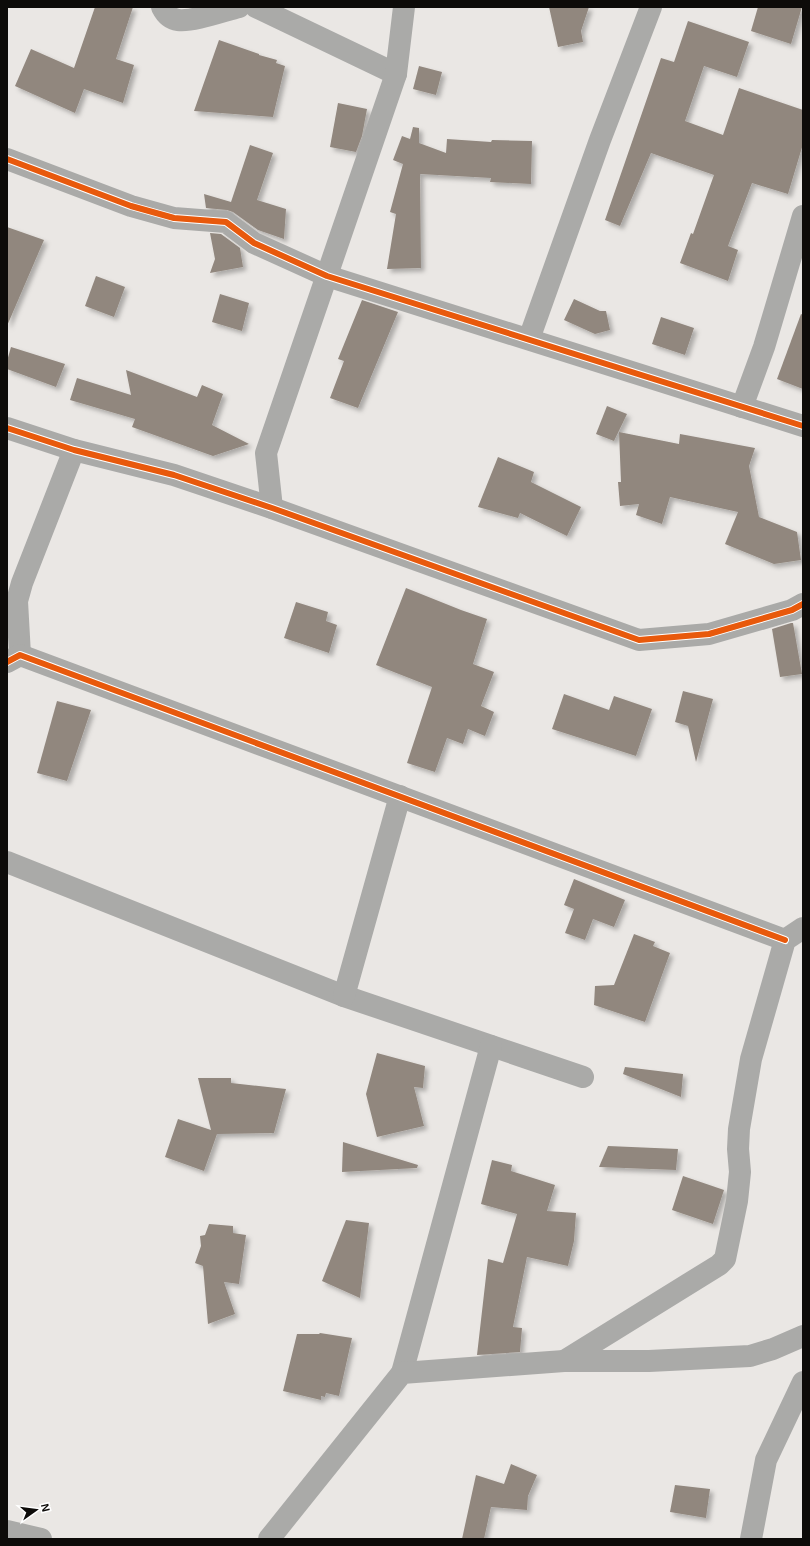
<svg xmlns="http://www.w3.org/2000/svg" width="810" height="1546" viewBox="0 0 810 1546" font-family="Helvetica,sans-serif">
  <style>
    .building { fill: #91877e; filter: url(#shadow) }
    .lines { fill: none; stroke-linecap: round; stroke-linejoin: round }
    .minor { stroke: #aaaaa8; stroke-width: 22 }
    .cycleway-casing { stroke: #fff; stroke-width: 8 }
    .cycleway { stroke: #e8590c; stroke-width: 6 }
  </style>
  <defs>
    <filter id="shadow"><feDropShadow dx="3.5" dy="3.5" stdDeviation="2" flood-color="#0004"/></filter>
  </defs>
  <rect width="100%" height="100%" fill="#eae7e4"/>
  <g class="building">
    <path d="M 95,7 L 133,7 L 116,59 L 134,65 L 123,103 L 84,89 L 75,113 L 15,86 L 31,49 L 74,68 Z"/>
    <path d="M 549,7 L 589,7 L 581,31 L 583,42 L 558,47 Z"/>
    <path d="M 758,7 L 802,7 L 791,44 L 751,31 Z"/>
    <path d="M 688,21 L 749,42 L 737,77 L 704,66 L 685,121 L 723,135 L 739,88 L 803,110 L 803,144 L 788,194 L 752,183 L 728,246 L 738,250 L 728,281 L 680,263 L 691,233 L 693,234 L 714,175 L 651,153 L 620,226 L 605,220 L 661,58 L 674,62 Z"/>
    <path d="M 219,40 L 259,54 L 259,55 L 277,60 L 276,63 L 285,66 L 273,117 L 194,111 Z"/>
    <path d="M 419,66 L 442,72 L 436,95 L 413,89 Z"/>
    <path d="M 338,103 L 367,109 L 362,136 L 356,152 L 330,147 Z"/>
    <path d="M 413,127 L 419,128 L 419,143 L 446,153 L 447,139 L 491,142 L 492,140 L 532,141 L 531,184 L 490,182 L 491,178 L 420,174 L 421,268 L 387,269 L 396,214 L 390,212 L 403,164 L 393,160 L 402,136 L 410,139 Z"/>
    <path d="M 250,145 L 273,153 L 257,200 L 286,209 L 284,239 L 258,230 L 233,212 L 227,210 L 206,208 L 204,194 L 231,202 Z"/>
    <path d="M 7,227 L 44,240 L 7,326 Z"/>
    <path d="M 210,233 L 221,234 L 240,248 L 243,267 L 210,273 L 215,259 Z"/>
    <path d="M 96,276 L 125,287 L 114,317 L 85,306 Z"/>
    <path d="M 220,294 L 249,303 L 242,331 L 212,322 Z"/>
    <path d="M 574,299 L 600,311 L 606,311 L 610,330 L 595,334 L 564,320 Z"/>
    <path d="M 362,300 L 398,312 L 358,408 L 330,398 L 344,361 L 338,359 Z"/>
    <path d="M 801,314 L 803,315 L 803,389 L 777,379 Z"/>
    <path d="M 661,317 L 694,328 L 685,355 L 652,344 Z"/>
    <path d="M 11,347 L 65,364 L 56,387 L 7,369 L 7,361 Z"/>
    <path d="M 126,370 L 197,397 L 202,385 L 223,394 L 212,425 L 249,444 L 213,456 L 132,427 L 135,419 L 70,400 L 77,378 L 131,395 Z"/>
    <path d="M 607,406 L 627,414 L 614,441 L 596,434 Z"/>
    <path d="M 619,432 L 679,444 L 680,434 L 755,448 L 749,466 L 759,517 L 797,532 L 801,560 L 774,564 L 725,544 L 738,512 L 670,497 L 662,524 L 636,515 L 639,504 L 620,506 L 618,482 L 621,482 Z"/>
    <path d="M 498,457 L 534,472 L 531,482 L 581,507 L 567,536 L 520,513 L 518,518 L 478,507 Z"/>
    <path d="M 406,588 L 461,610 L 487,619 L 473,664 L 494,672 L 481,706 L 494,712 L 485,736 L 468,729 L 463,744 L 447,738 L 435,772 L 407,763 L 432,687 L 376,665 Z"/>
    <path d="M 296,602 L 328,612 L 326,621 L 337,625 L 329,653 L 284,638 Z"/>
    <path d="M 791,623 L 793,623 L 802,674 L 780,677 L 772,629 Z"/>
    <path d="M 683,691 L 713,699 L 696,762 L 688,726 L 675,722 Z"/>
    <path d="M 564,694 L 609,710 L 614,696 L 652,709 L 636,756 L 552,729 Z"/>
    <path d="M 57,701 L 91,710 L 67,781 L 37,773 Z"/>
    <path d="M 574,879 L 625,900 L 614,927 L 593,919 L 585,940 L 565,933 L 574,909 L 564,905 Z"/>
    <path d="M 634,934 L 655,942 L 653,946 L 670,953 L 645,1022 L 594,1005 L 595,986 L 614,985 Z"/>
    <path d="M 377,1053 L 425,1066 L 423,1088 L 414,1087 L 424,1126 L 377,1137 L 366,1094 Z"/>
    <path d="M 625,1067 L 683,1074 L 681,1097 L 623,1074 Z"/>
    <path d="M 198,1078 L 231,1078 L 231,1083 L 286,1089 L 274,1133 L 217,1134 L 204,1171 L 165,1157 L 178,1119 L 211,1130 Z"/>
    <path d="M 343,1142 L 418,1165 L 417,1168 L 342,1172 Z"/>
    <path d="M 608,1146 L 678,1149 L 676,1170 L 599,1167 Z"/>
    <path d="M 492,1160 L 512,1165 L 511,1171 L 555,1185 L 547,1211 L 576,1213 L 574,1241 L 568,1266 L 527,1257 L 513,1327 L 522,1328 L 520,1352 L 477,1355 L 488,1259 L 503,1263 L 517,1214 L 481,1204 Z"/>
    <path d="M 683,1176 L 724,1190 L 713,1224 L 672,1210 Z"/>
    <path d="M 346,1220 L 369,1223 L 360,1298 L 322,1281 Z"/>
    <path d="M 209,1224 L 233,1226 L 233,1233 L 246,1235 L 239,1284 L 224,1282 L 235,1314 L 208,1324 L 203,1266 L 195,1263 L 201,1246 L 200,1236 L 205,1235 Z"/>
    <path d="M 320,1333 L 352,1338 L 339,1396 L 326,1393 L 325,1397 L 321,1396 L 321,1400 L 283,1391 L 297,1334 L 319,1334 Z"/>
    <path d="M 511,1464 L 537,1475 L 528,1496 L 527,1510 L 491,1507 L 484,1539 L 462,1539 L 476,1475 L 504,1484 Z"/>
    <path d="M 675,1485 L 710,1489 L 706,1518 L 670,1512 Z"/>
  </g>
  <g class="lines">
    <g class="minor">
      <path d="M 162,7 C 165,13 170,19 178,20 C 193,22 223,11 239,7"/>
      <path d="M 256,7 L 396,74"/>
      <path d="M 7,159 L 131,206 L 174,218 L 226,222 L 254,243 L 327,276 L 803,426"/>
      <path d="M 529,339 L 600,140 L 651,7"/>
      <path d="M 742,407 L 764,347 L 803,216"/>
      <path d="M 7,428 L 74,450 L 174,475 L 272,508 L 639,640 L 709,634 L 792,610 L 803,604"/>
      <path d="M 272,508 L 266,453 L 396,74 L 404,7"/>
      <path d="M 20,655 L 17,601 L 22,583 L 74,450"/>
      <path d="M 7,662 L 20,655 L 785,940"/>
      <path d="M 7,862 L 344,996 L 583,1077"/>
      <path d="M 344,996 L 400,796"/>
      <path d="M 564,1361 L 719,1265 L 725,1259 L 737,1201 L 740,1172 L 738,1149 L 739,1129 L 751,1059 L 785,940 L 803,928"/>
      <path d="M 402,1373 L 491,1046"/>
      <path d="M 7,1531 L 41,1539"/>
      <path d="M 269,1539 L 402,1373 L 564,1361 L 649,1361 L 750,1356 L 773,1349 L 803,1336"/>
      <path d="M 751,1539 L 766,1460 L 803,1382"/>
    </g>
    <defs>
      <g id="cycleway">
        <path d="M 7,159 L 131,206 L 174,218 L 226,222 L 254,243 L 327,276 L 803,426"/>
        <path d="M 7,428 L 74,450 L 174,475 L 272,508 L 639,640 L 709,634 L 792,610 L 803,604"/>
        <path d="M 7,662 L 20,655 L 785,940"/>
      </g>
    </defs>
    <use href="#cycleway" class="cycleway-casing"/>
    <use href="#cycleway" class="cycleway"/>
  </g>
  <rect width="810" height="1546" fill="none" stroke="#0d0b09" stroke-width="16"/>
  <g transform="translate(36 1510) rotate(76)" stroke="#ffffff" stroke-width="3" paint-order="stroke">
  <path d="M0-3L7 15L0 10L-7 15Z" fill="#0d0b09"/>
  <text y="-6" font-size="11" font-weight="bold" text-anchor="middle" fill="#0d0b09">N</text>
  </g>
</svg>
